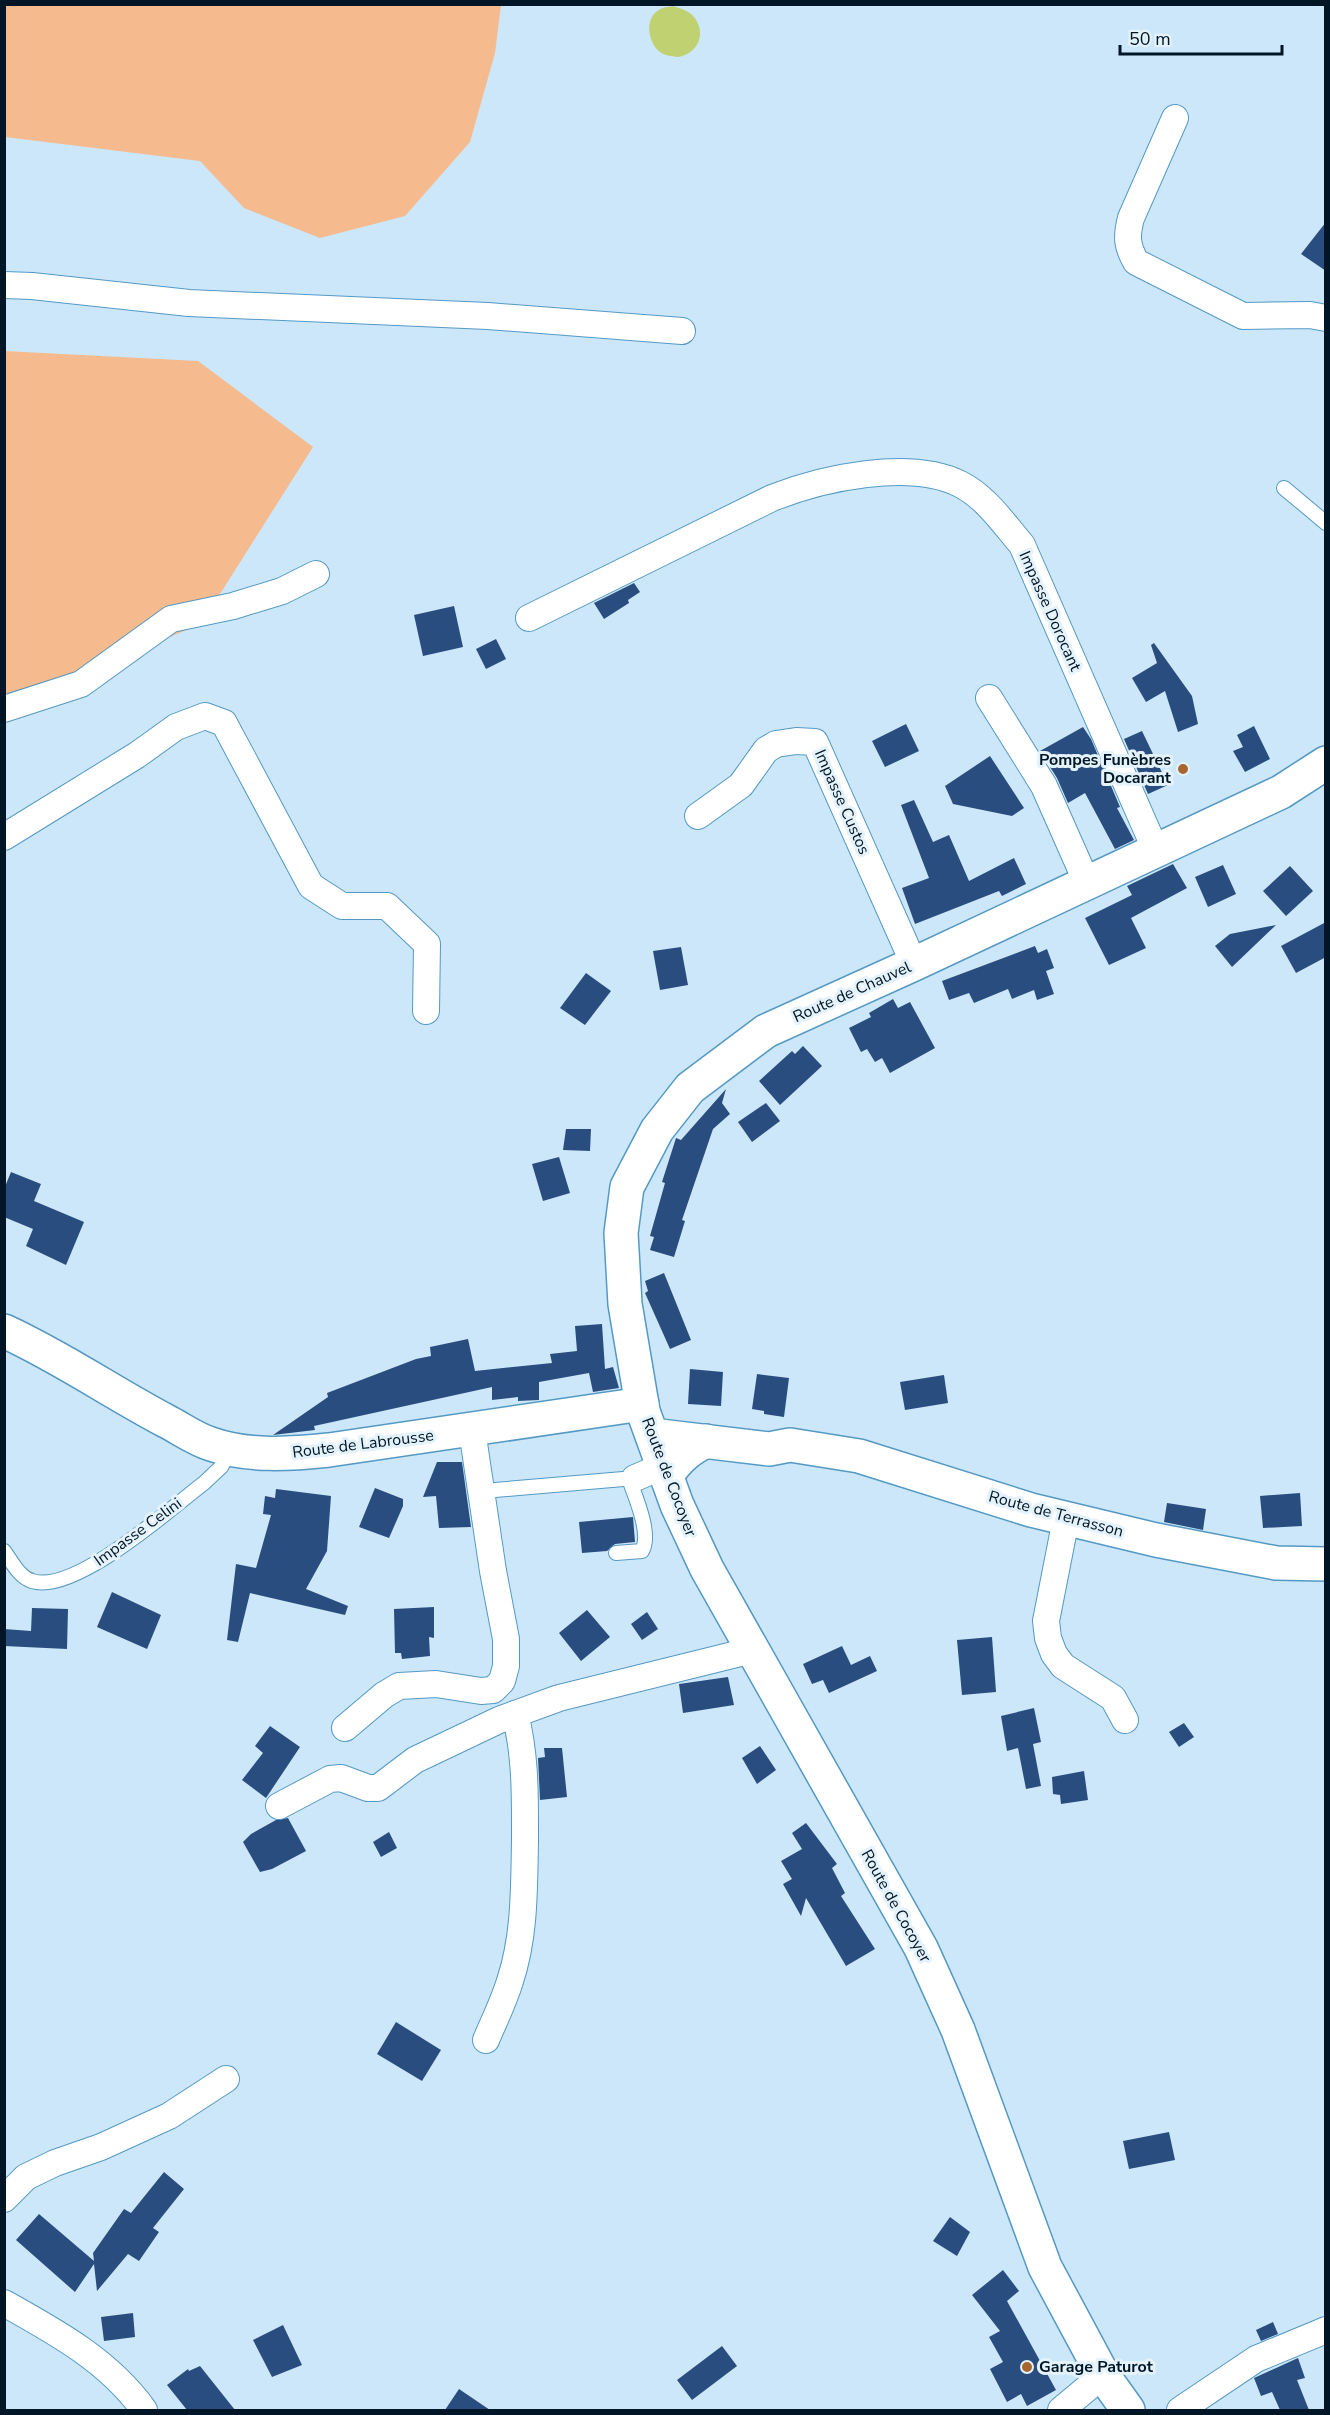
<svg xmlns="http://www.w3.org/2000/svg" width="1330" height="2415" viewBox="0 0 1330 2415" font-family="'Nunito Sans',sans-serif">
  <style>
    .green { fill: #f5ba8e }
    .water { fill: #bfd171 }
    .building { fill: #2a4d80 }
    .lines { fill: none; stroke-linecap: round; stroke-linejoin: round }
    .service-casing { stroke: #5499c4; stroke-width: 16 }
    .minor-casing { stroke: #5499c4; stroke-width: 28 }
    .tertiary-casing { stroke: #5499c4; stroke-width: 36 }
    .secondary-casing { stroke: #5499c4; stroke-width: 36 }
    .service { stroke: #fff; stroke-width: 14 }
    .minor { stroke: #fff; stroke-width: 26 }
    .tertiary { stroke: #fff; stroke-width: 33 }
    .secondary { stroke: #fff; stroke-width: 33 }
    .poi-dot { fill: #a76630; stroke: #e4f2fb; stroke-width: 2 }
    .labels { text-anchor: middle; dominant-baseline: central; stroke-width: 6; stroke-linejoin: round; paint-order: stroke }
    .street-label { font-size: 16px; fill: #001626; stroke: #e4f2fb }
    .poi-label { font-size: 16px; font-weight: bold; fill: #001626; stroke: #e4f2fb; text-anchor: end }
  </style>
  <rect width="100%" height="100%" fill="#cce7f9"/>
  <g class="green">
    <path d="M 5,4 L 501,4 L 501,5 L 495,53 L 470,142 L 405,216 L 320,238 L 244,208 L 200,161 L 5,137 Z"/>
    <path d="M 4,351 L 198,361 L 313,447 L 201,624 L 61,682 L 4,696 Z"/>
  </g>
  <path class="water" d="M 673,6 C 679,8 690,11 694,17 C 707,33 698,54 678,57 C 672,56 665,56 660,52 C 648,43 644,18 659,10 C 663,7 668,7 673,6 Z"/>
  <g class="building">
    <path d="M 1326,222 L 1326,271 L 1301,254 Z"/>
    <path d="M 634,583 L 640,592 L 628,600 L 629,603 L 604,619 L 594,603 Z"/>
    <path d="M 454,606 L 463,647 L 423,656 L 414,615 Z"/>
    <path d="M 496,639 L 506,659 L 486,669 L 476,649 Z"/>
    <path d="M 1154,643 L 1192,696 L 1198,724 L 1178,732 L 1165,691 L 1146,702 L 1132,678 L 1157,663 L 1151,645 Z"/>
    <path d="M 906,724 L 919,751 L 885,767 L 872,741 Z"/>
    <path d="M 1254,726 L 1270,759 L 1245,772 L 1233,751 L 1243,747 L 1237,735 Z"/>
    <path d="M 1083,727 L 1091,739 L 1120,807 L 1117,808 L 1134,840 L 1115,849 L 1085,793 L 1068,803 L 1057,778 L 1040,751 Z"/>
    <path d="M 1142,731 L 1168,785 L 1148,794 L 1124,739 Z"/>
    <path d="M 990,756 L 1024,808 L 1012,816 L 953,804 L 945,786 Z"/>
    <path d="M 914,800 L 933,842 L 949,835 L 969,881 L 1014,858 L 1026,884 L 1002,896 L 999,891 L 915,924 L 902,888 L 929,878 L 901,805 Z"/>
    <path d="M 1173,864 L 1187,888 L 1131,918 L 1146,948 L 1109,965 L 1085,918 L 1132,895 L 1127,886 Z"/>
    <path d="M 1223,865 L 1236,894 L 1208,907 L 1195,877 Z"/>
    <path d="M 1290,866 L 1313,891 L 1286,916 L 1263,891 Z"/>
    <path d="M 1326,922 L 1326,957 L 1296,973 L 1281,946 Z"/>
    <path d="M 1276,925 L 1232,967 L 1215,946 L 1230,934 Z"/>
    <path d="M 1035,946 L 1038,953 L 1047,949 L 1054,968 L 1046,971 L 1054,994 L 1037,1000 L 1034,990 L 1012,999 L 1008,989 L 974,1003 L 969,993 L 949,1000 L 942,981 Z"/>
    <path d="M 681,947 L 688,985 L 660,990 L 653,951 Z"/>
    <path d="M 586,973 L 611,991 L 585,1025 L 560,1008 Z"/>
    <path d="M 893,999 L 898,1008 L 910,1002 L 935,1048 L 890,1073 L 882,1058 L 875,1062 L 867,1049 L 861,1052 L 849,1028 L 871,1017 L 869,1013 Z"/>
    <path d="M 803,1046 L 822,1066 L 780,1105 L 759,1081 L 792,1051 L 795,1054 Z"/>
    <path d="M 726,1089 L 722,1103 L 730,1114 L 713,1129 L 682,1220 L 685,1221 L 674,1257 L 650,1250 L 654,1237 L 650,1236 L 665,1183 L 662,1182 L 676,1138 L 681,1140 Z"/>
    <path d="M 766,1103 L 780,1121 L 752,1142 L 738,1122 Z"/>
    <path d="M 566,1129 L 591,1129 L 590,1151 L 563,1150 Z"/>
    <path d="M 559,1157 L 570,1193 L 543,1201 L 532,1164 Z"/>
    <path d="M 11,1172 L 41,1184 L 34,1201 L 84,1222 L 66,1265 L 26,1246 L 33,1229 L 4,1217 L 4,1189 Z"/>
    <path d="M 664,1273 L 691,1340 L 670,1349 L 645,1293 L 648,1291 L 645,1281 Z"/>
    <path d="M 602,1324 L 605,1369 L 613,1367 L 619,1388 L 593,1392 L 589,1373 L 539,1382 L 539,1400 L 518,1401 L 518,1397 L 492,1400 L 492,1387 L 314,1426 L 315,1430 L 273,1435 L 328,1397 L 327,1393 L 416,1359 L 431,1356 L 430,1347 L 468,1339 L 475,1371 L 552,1363 L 550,1354 L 577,1351 L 575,1326 Z"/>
    <path d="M 690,1369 L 723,1372 L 721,1406 L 688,1404 Z"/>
    <path d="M 757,1374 L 789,1378 L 784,1417 L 764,1414 L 764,1411 L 752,1409 Z"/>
    <path d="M 944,1375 L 948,1403 L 905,1410 L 900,1382 Z"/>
    <path d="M 437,1462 L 462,1462 L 471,1527 L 439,1528 L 436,1496 L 423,1497 Z"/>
    <path d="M 375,1488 L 403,1499 L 403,1506 L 389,1538 L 359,1527 Z"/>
    <path d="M 276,1489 L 331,1496 L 327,1551 L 306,1589 L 348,1606 L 345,1615 L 250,1593 L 238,1642 L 227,1640 L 236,1564 L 256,1568 L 271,1515 L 263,1514 L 265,1496 L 275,1498 Z"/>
    <path d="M 1300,1493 L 1302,1526 L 1263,1528 L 1260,1496 Z"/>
    <path d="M 1167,1503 L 1206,1509 L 1203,1530 L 1164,1522 Z"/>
    <path d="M 633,1517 L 635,1542 L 615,1544 L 607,1551 L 582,1553 L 579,1522 Z"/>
    <path d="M 112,1592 L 161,1615 L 147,1649 L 97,1627 Z"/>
    <path d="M 434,1607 L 434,1638 L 429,1637 L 430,1656 L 402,1659 L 401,1653 L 395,1653 L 394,1609 Z"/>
    <path d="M 32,1608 L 68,1609 L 67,1649 L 4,1646 L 4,1629 L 31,1631 Z"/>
    <path d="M 587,1610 L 610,1637 L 581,1661 L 559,1633 Z"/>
    <path d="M 647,1612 L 658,1629 L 642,1640 L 631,1624 Z"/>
    <path d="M 992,1637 L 996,1692 L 962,1695 L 957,1640 Z"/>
    <path d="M 842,1646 L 851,1665 L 870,1656 L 877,1671 L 829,1693 L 823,1680 L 812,1684 L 803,1664 Z"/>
    <path d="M 728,1677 L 734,1705 L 683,1713 L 679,1684 Z"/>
    <path d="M 1034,1708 L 1041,1742 L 1033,1744 L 1041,1786 L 1026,1789 L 1018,1748 L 1007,1751 L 1001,1716 Z"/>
    <path d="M 1184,1723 L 1194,1737 L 1179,1747 L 1169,1732 Z"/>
    <path d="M 270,1726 L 300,1747 L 266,1798 L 242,1780 L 263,1753 L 255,1746 Z"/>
    <path d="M 760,1746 L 776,1770 L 757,1784 L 742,1758 Z"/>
    <path d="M 544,1748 L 562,1748 L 567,1797 L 540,1800 L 538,1758 L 545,1757 Z"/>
    <path d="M 1084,1771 L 1088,1800 L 1061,1804 L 1060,1795 L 1053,1794 L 1052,1777 Z"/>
    <path d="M 288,1818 L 306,1851 L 272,1869 L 260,1872 L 243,1842 L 251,1834 L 276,1820 Z"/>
    <path d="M 806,1823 L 837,1864 L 832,1868 L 845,1893 L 841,1896 L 875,1949 L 846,1966 L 806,1898 L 801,1916 L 783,1884 L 792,1879 L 781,1861 L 802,1849 L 792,1833 Z"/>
    <path d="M 389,1832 L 397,1848 L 381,1857 L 373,1842 Z"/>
    <path d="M 396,2022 L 441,2050 L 422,2081 L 377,2054 Z"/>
    <path d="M 1169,2132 L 1175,2160 L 1129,2169 L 1123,2141 Z"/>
    <path d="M 164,2172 L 184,2189 L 153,2228 L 159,2232 L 139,2261 L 128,2254 L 97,2291 L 94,2264 L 75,2292 L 16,2240 L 39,2214 L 94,2261 L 93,2253 L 124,2209 L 131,2213 Z"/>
    <path d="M 950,2217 L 970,2232 L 957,2256 L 933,2241 Z"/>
    <path d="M 1003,2270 L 1019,2291 L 1007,2301 L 1056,2390 L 1027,2406 L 1021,2394 L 1007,2402 L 990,2369 L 1003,2362 L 989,2337 L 1000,2331 L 972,2295 Z"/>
    <path d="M 133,2313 L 135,2337 L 104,2341 L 101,2317 Z"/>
    <path d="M 1273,2322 L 1278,2334 L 1261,2341 L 1256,2330 Z"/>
    <path d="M 283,2325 L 302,2365 L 272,2377 L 253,2340 Z"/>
    <path d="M 722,2346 L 737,2366 L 692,2400 L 677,2380 Z"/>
    <path d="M 1298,2358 L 1305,2378 L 1297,2380 L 1309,2410 L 1280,2410 L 1272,2392 L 1261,2396 L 1254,2378 Z"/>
    <path d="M 200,2366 L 235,2410 L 187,2410 L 167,2385 L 188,2369 L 189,2371 Z"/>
    <path d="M 459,2389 L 490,2410 L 445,2410 Z"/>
  </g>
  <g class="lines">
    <defs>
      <g id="service">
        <path d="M 1284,488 L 1326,523"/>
        <path d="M 495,1490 L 635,1478"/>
        <path d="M 4,1551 C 12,1562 19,1577 32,1581 C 74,1595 170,1509 204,1483 L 221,1467 L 231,1449"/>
        <path d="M 616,1553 L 642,1551 C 652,1534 635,1496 629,1479"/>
      </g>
      <g id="minor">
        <path d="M 1175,118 L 1131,218 C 1126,237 1127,246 1136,262 L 1243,316 L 1310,315 L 1326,318"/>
        <path d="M 4,285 L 32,286 L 189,303 L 488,316 L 682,331"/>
        <path d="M 529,618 L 772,498 C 822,478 910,459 960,484 C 986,497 1004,524 1022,545 L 1156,851"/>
        <path d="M 989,698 L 1044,786 L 1087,883"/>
        <path d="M 4,709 L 81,684 L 171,619 L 233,606 L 282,591 L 316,574"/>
        <path d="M 698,816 L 741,785 L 766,750 L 776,744 L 796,741 L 815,742 L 914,964"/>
        <path d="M 4,837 L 137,755 L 176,727 L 205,716 L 224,723 L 311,886 L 342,906 L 387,906 L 427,944 L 426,1011"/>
        <path d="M 635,1478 L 663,1466"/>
        <path d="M 1066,1519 L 1046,1621 L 1048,1638 L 1054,1654 L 1063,1666 L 1113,1698 L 1125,1720"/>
        <path d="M 345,1728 L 384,1695 L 399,1686 L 436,1684 L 481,1691 L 493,1690 L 502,1681 L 506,1666 L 506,1639 L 493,1571 L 472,1430"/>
        <path d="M 279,1806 L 330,1779 L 341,1778 L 368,1788 L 378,1788 L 415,1760 L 499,1720 L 559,1698 L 753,1650"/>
        <path d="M 486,2040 C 494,2021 504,2001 510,1981 C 525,1936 524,1888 525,1841 C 525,1798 526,1756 515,1714"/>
        <path d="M 4,2199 L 26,2177 L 55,2163 L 101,2147 L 169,2116 L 226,2079"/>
        <path d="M 4,2303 C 56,2332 109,2361 144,2410"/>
        <path d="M 1061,2410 L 1103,2375"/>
        <path d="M 1180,2410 L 1256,2359 L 1326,2330"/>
      </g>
      <g id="tertiary">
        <path d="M 4,1331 C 61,1357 111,1392 166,1421 C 180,1428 195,1439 211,1444 C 248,1457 291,1454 329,1450 L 642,1404"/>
        <path d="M 652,1435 L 769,1449 L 790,1445 L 859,1456 L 1031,1510 L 1156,1540 L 1276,1563 L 1326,1564"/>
      </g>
      <g id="secondary">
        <path d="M 667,1475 C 678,1459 688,1450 706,1441"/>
        <path d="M 1128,2410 L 1103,2375 L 1045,2267 L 958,2030 L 921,1948 L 707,1569 L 677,1505 L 643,1411 L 625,1304 L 621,1233 L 627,1187 L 657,1130 L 690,1088 L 766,1031 L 914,964 L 1281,792 L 1326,763"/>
      </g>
    </defs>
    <use href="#service" class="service-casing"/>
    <use href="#minor" class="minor-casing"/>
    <use href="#tertiary" class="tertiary-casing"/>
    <use href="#secondary" class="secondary-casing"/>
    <use href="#service" class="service"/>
    <use href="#minor" class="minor"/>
    <use href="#tertiary" class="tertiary"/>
    <use href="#secondary" class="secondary"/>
  </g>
  <g class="poi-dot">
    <circle cx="1183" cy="769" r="6"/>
    <circle cx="1027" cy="2367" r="6"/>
  </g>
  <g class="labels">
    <g class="street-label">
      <text transform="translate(1050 611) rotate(66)">Impasse Dorocant</text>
      <text transform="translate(842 802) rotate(66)">Impasse Custos</text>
      <text transform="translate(852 992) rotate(-24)">Route de Chauvel</text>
      <text transform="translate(363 1444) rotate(-7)">Route de Labrousse</text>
      <text transform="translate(669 1477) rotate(69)">Route de Cocoyer</text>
      <text transform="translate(1056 1514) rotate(15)">Route de Terrasson</text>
      <text transform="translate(138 1532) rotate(-36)">Impasse Celini</text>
      <text transform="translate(896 1906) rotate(61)">Route de Cocoyer</text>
    </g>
    <g class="poi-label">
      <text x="1171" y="760">Pompes Funèbres<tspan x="1171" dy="18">Docarant</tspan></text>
      <text x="1039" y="2367" text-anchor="start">Garage Paturot</text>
    </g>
  </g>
  <rect width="1330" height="2415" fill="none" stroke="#001626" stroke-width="12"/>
  <path d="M1120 45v9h162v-9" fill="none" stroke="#001626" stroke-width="3"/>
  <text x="1129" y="45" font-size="18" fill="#001626" stroke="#e4f2fb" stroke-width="4.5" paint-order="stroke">50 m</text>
</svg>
